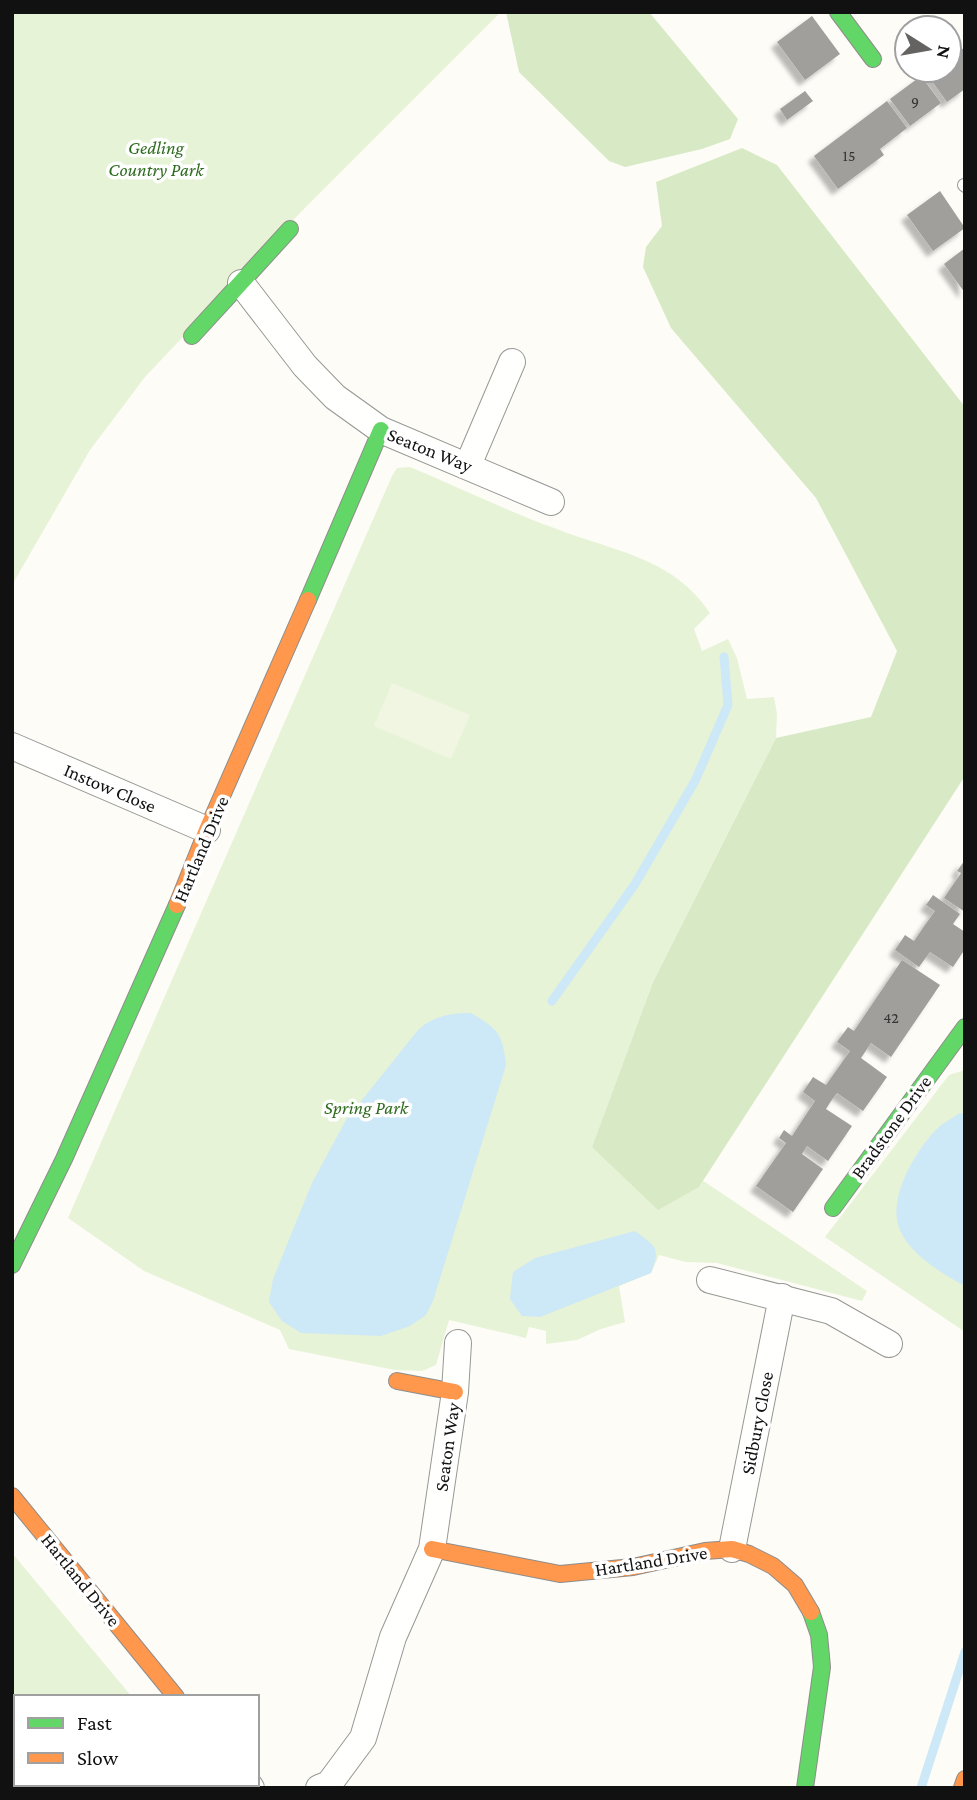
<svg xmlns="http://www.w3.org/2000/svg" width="977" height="1800" viewBox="0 0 977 1800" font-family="'Crimson Pro',serif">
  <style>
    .green { fill: #e7f3d7 }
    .forest { fill: #d8eac5 }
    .pitch { fill: #f0f6e1 }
    .water { fill: #cde8f7 }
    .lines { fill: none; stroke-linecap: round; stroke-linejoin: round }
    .stream { stroke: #cde8f7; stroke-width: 9 }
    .building { fill: #a19f9c; filter: url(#shadow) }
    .lane-casing { stroke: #979795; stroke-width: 14 }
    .street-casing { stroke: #979795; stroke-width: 28 }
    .fast-casing { stroke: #8e8d8b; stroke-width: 18 }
    .slow-casing { stroke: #8e8d8b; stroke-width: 18 }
    .lane { stroke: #fffffe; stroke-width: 12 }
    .street { stroke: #fffffe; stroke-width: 26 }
    .fast { stroke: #63d668; stroke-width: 16 }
    .slow { stroke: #ff974d; stroke-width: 16 }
    .labels { text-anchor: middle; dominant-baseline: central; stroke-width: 7; stroke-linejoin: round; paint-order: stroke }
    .number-label { font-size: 16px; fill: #353434 }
    .park-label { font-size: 19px; font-style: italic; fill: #2f6b1f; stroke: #fff }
    .street-label { font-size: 19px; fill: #111; stroke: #fff }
  </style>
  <defs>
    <filter id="shadow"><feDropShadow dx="-6" dy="6" stdDeviation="2" flood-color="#0004"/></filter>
  </defs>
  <rect width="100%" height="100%" fill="#fdfcf7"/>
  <g class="green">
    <path d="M 12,12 L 501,12 L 300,213 L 145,377 L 90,450 L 12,585 Z"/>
    <path d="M 410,467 C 458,487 505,510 554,528 C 612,551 673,557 710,613 L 694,629 L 702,651 L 728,639 L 737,658 L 747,699 L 774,697 L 777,714 L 776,738 L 653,982 L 592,1147 L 699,1187 L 703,1181 L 705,1182 L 867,1291 L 862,1301 L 717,1263 L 686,1262 L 659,1255 L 651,1273 L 619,1286 L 625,1322 L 601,1329 L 577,1340 L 546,1344 L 546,1331 L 529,1327 L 526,1338 L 449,1320 L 436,1365 L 422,1371 L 395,1370 L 289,1349 L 280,1330 L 144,1271 L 68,1218 L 392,476 L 397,468 Z"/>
    <path d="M 965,1070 L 965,1332 L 825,1237 L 949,1075 Z"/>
    <path d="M 12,1553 L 132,1697 L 16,1697 L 16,1784 L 205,1784 L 208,1788 L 12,1788 Z"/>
  </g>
  <g class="forest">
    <path d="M 506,12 L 649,12 L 738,119 L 730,139 L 702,149 L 625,167 L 609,161 L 519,72 Z"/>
    <path d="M 742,148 L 777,165 L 965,407 L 965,776 L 699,1187 L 658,1210 L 592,1147 L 653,982 L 776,738 L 871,717 L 897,651 L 816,498 L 671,328 L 643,267 L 646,247 L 662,226 L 656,182 Z"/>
  </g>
  <path class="pitch" d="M 392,683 L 470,715 L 451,759 L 374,726 Z"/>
  <g class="water">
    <path d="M 471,1013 C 499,1030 502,1033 506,1065 L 433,1301 L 426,1315 L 410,1326 L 381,1336 L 301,1333 L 282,1321 L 269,1302 L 273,1279 L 312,1183 L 346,1120 L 418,1030 C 434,1016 450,1013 471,1013 Z"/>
    <path d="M 960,1113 L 965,1114 L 965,1286 C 941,1273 911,1255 900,1230 C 886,1200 916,1149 938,1128 C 944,1122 953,1118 960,1113 Z"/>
    <path d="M 635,1231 C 656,1247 661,1247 651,1273 L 540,1317 L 522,1316 L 510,1299 L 513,1272 L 535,1258 Z"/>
  </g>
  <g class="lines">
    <g class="stream">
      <path d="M 552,1001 L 635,884 L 695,781 L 728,705 L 724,657"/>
      <path d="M 921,1788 L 965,1652"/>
    </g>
  </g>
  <g class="building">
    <path d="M 812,16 L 840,54 L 805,80 L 777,42 Z"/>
    <path d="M 965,47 L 965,89 L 947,102 L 924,70 L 949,70 L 949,59 Z"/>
    <path d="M 921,76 L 941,103 L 910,126 L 890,99 Z"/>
    <path d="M 805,91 L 813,101 L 787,120 L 780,109 Z"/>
    <path d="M 887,101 L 907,128 L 880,149 L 884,155 L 838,189 L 814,156 Z"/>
    <path d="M 940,191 L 965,228 L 933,251 L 907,215 Z"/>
    <path d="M 965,248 L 965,293 L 944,264 Z"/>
    <path d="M 965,860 L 965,912 L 944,898 L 961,873 L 957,871 Z"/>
    <path d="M 933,895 L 960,914 L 953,924 L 965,932 L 965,949 L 953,967 L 930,952 L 919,967 L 895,950 L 905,935 L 914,941 L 925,925 L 935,911 L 926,905 Z"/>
    <path d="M 902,960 L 940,985 L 891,1057 L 871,1043 L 861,1058 L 887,1077 L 863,1111 L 837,1093 L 831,1101 L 826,1109 L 852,1126 L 828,1161 L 807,1146 L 802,1154 L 823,1169 L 793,1212 L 756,1186 L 786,1143 L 779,1138 L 784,1130 L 792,1136 L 815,1101 L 803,1092 L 813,1077 L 826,1085 L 850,1051 L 837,1042 L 848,1027 L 854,1031 Z"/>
  </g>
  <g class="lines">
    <defs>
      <path id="lane" d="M 964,185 L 965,186"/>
      <g id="street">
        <path d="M 241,283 L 305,366 L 335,397 L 381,430 L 551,502"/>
        <path d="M 468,465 L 512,362"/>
        <path d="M 12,746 L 207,830"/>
        <path d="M 710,1280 L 831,1311 L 889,1344"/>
        <path d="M 732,1549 L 782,1297"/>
        <path d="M 248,1784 L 251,1788"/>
        <path d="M 319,1788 L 329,1784 L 363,1738 L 393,1637 L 432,1549 L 455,1392 L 458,1343"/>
      </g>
      <g id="fast">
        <path d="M 838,12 L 873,59"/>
        <path d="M 192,336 L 290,229"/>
        <path d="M 308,600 L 381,430"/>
        <path d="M 833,1208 L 965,1027"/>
        <path d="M 12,1265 L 64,1159 L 177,905"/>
        <path d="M 805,1788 L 822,1667 L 819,1635 L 811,1612"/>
      </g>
      <g id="slow">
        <path d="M 177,905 L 207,830 L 308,600"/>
        <path d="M 397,1381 L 455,1392"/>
        <path d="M 12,1496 L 176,1697"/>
        <path d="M 432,1549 L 560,1574 L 633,1567 L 705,1551 L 732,1549 L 749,1554 L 773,1566 L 795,1585 L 811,1612"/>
        <path d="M 962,1788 L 965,1779"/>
      </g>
    </defs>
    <use href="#lane" class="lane-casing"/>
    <use href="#street" class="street-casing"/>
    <use href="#fast" class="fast-casing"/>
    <use href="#slow" class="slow-casing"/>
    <use href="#lane" class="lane"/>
    <use href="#street" class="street"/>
    <use href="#fast" class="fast"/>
    <use href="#slow" class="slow"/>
  </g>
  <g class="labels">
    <g class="number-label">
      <text x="915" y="101">9</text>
      <text x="849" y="155">15</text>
      <text x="891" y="1017">42</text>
    </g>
    <g class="park-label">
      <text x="156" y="147">Gedling<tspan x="156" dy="22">Country Park</tspan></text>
      <text x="366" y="1107">Spring Park</text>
    </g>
    <g class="street-label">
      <text transform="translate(430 450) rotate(22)">Seaton Way</text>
      <text transform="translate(110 788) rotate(23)">Instow Close</text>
      <text transform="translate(201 849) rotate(-67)">Hartland Drive</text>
      <text transform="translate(891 1127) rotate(-54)">Bradstone Drive</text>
      <text transform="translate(757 1423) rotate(-79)">Sidbury Close</text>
      <text transform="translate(447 1447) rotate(-82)">Seaton Way</text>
      <text transform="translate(651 1561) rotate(-9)">Hartland Drive</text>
      <text transform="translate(81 1580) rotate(51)">Hartland Drive</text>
    </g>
  </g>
  <rect width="977" height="1800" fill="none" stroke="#111111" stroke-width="28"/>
  <rect x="14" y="1695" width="245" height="91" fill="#ffffff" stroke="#a0a0a0" stroke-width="2"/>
  <rect x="28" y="1718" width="35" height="10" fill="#63d668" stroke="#a0a0a0" stroke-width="2"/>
  <text x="77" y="1730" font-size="21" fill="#111111">Fast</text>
  <rect x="28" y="1753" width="35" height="10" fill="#ff974d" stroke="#a0a0a0" stroke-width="2"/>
  <text x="77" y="1765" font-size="21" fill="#111111">Slow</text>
  <g transform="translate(928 49) rotate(101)"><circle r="33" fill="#ffffff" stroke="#a0a0a0" stroke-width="2"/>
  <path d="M0-5L12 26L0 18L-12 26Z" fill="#646362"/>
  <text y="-10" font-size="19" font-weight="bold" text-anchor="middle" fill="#111111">N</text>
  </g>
</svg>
